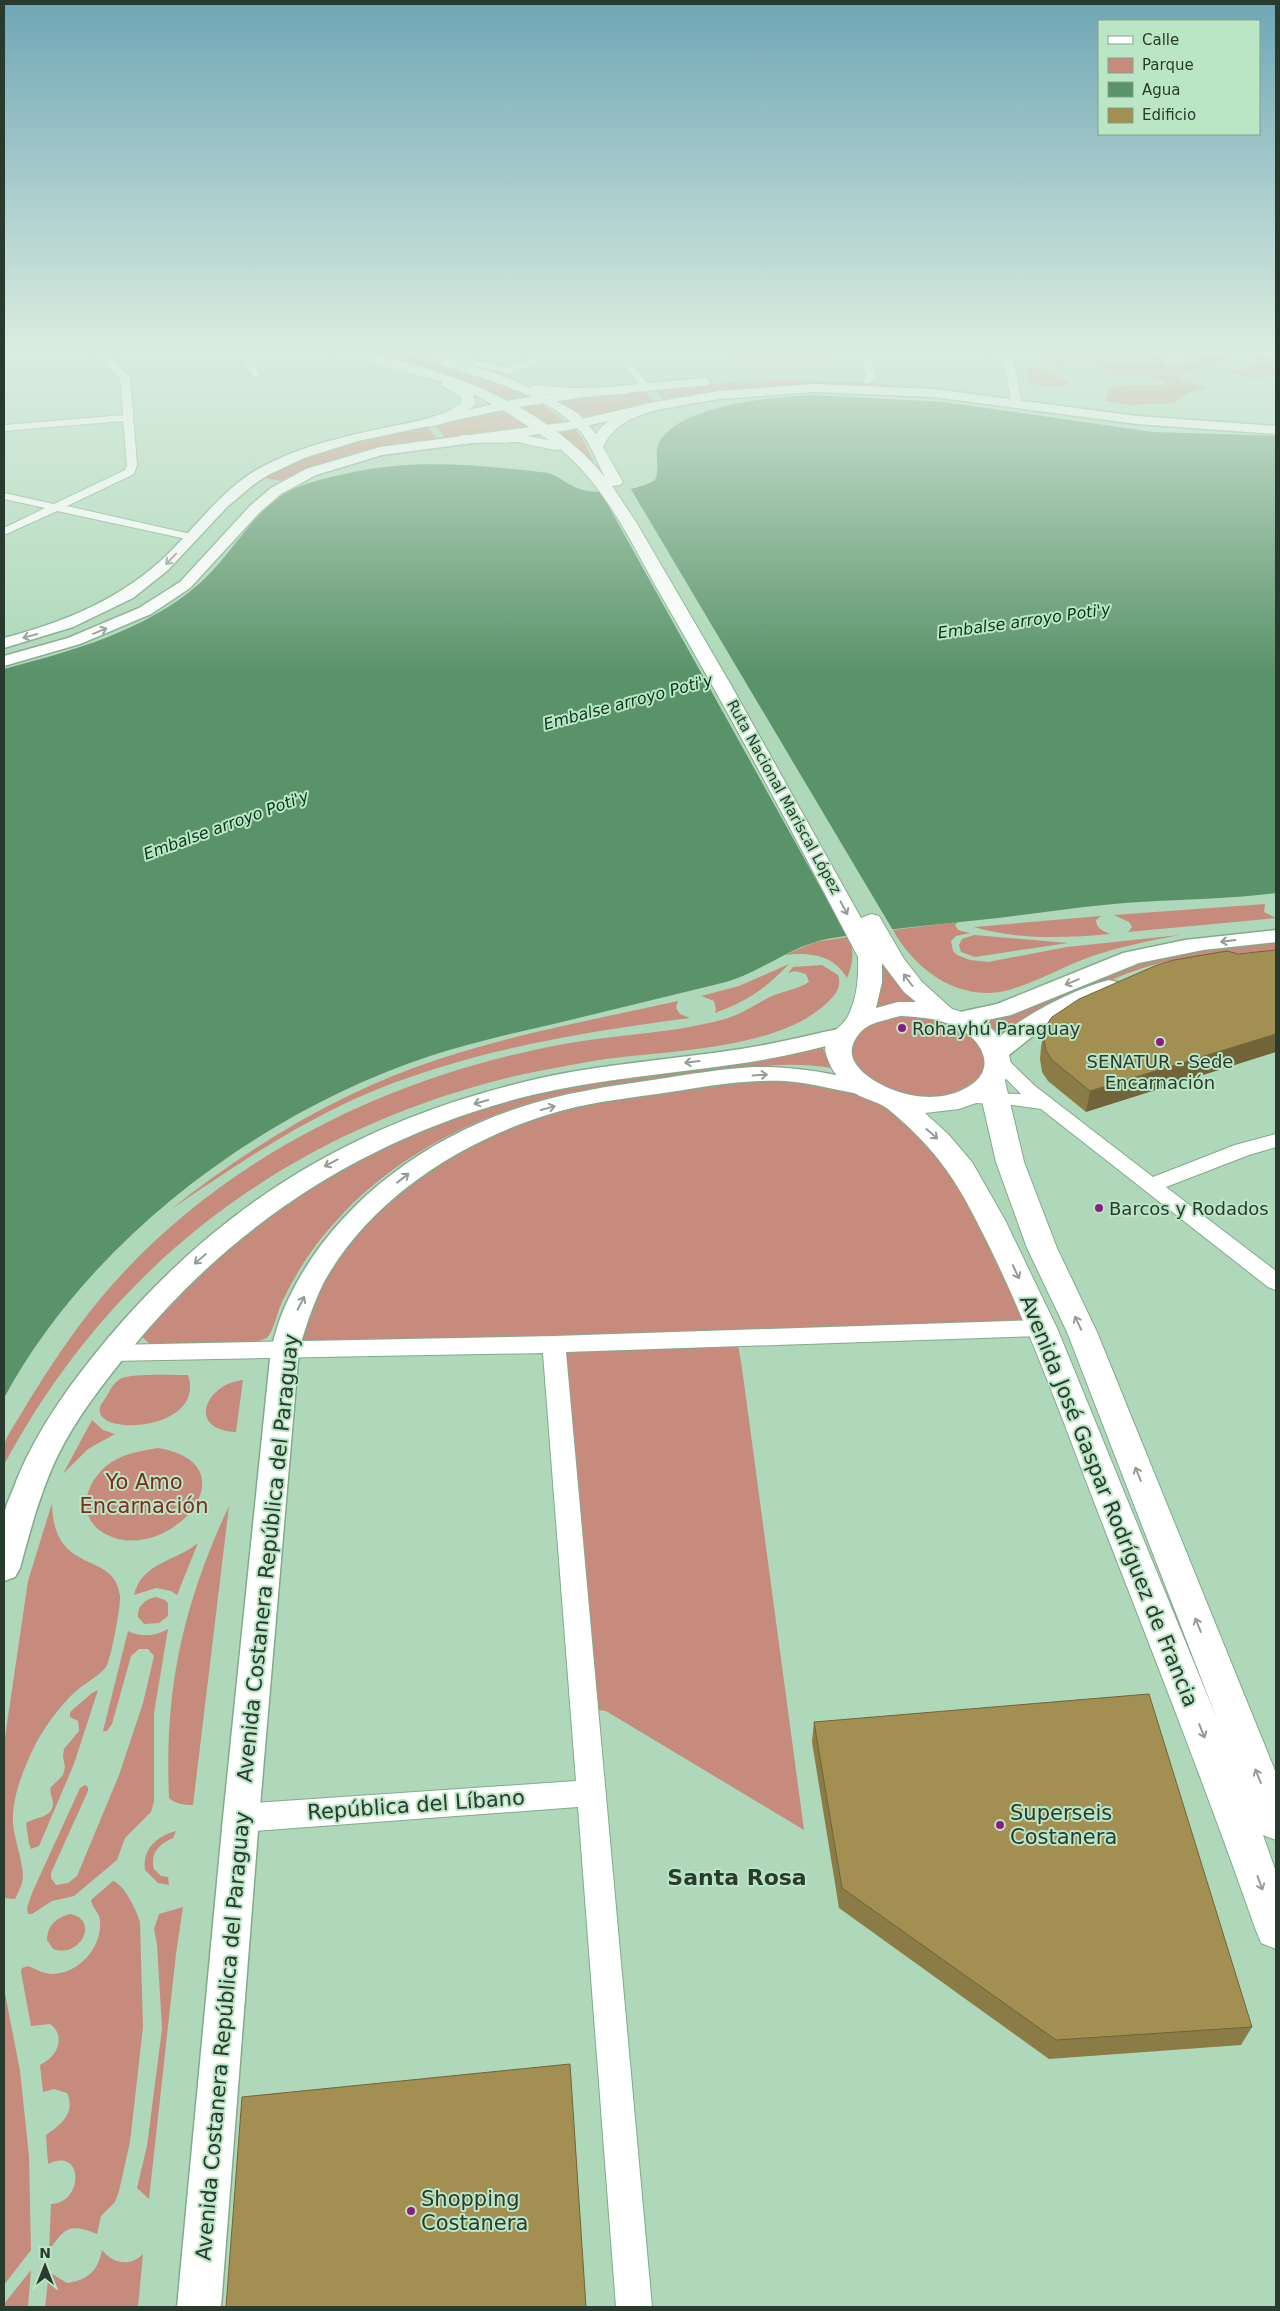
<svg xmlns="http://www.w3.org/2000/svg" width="1280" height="2311" viewBox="0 0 1280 2311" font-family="'DejaVu Sans',sans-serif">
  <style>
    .green { fill: #c78b7e }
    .water { fill: #5a926a }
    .pier { fill: #aed8b9 }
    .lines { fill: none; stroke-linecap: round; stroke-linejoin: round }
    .minor-casing { stroke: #82aa8c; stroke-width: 2 }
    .major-casing { stroke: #82aa8c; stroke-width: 3 }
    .highway-casing { stroke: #82aa8c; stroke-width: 2 }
    .minor { fill: #fff; fill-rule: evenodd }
    .major { fill: #fff; fill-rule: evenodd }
    .highway { fill: #fff; fill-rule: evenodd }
    .wall { fill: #8b7b46 }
    .shaded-wall { fill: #716439 }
    .building { fill: #a28f51; stroke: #716439 }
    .oneway { stroke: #949c96 }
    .poi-dot { fill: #8b1d81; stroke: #bbe6c5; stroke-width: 2 }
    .labels { text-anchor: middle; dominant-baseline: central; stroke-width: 4; stroke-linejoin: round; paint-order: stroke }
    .far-street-label { font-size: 15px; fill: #293a2e; stroke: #bbe6c5 }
    .far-water-label { font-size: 16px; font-style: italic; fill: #07351a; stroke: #bbe6c5 }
    .poi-label { font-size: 18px; fill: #293a2e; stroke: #bbe6c5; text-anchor: start }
    .near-park-label { font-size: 21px; fill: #7d2d1e; stroke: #bbe6c5 }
    .near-street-label { font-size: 21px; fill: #293a2e; stroke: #bbe6c5 }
    .near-poi-label { font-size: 21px; fill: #293a2e; stroke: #bbe6c5; text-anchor: start }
    .near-neighbourhood-label { font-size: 22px; font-weight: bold; fill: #293a2e; stroke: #bbe6c5 }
  </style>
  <rect width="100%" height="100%" fill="#aed8b9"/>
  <g class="green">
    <path d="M 349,349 C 411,349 481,374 538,399 L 508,402 Z"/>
    <path d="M 733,349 L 826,349 L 828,361 L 733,360 Z"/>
    <path d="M 1079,349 L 1156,355 L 1167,360 L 1164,366 L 1183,365 L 1206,356 L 1228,359 C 1212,368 1191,367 1178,379 L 1209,389 C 1196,391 1182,391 1176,403 L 1128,405 L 1106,401 L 1109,388 L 1127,385 L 1168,385 C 1150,369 1135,381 1115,376 C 1108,374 1101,367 1095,362 L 1058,365 L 1046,360 L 1048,354 L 1058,350 Z"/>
    <path d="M 1262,357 L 1276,360 L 1276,374 C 1263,379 1245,380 1232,371 L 1256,366 L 1257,360 Z"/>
    <path d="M 1025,367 L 1045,368 L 1067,381 L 1066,385 L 1054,387 L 1030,384 Z"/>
    <path d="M 792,380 L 871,383 L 941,390 L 813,385 L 736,389 L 665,401 L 655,389 L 743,381 Z"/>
    <path d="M 643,390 L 653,400 L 651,404 L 583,421 L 552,400 Z"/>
    <path d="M 542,404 L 564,421 L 563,423 L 545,425 L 520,409 L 525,405 Z"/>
    <path d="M 504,408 L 532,428 L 445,438 L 434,424 Z"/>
    <path d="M 427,425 L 437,439 L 344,457 L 300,471 L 280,481 L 260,477 C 312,448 370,438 427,425 Z"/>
    <path d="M 574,428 L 582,438 L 594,462 L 551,430 Z"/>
    <path d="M 1265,904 L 1264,912 L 1276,918 L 1128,932 L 1132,927 L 1129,922 L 1114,915 Z"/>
    <path d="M 1101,916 L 1096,920 C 1096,928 1103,931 1110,934 C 1065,938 1018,940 974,927 Z"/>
    <path d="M 958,922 L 955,925 L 958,930 L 970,933 L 956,936 L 951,941 L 953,951 L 957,955 L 970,960 L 988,962 L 1067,947 L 1180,935 C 1148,941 1118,947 1087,958 C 1061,968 1036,982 1009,990 C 960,1003 916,971 893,930 Z"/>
    <path d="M 866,934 L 926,1005 L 874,1009 Z"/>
    <path d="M 974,935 L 1068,943 L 975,957 L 961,952 L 959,945 L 962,939 Z"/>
    <path d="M 848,937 C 855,950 853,964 847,978 C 834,955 809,952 785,955 L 815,942 Z"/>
    <path d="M 1276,942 L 1276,951 C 1231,954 1183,954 1140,969 C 1091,985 1047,1012 1002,1036 L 982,1020 L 1097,976 L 1162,955 Z"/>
    <path d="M 789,964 C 765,989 748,1001 715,1013 L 716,1009 L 714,1001 L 701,996 L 739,986 Z"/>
    <path d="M 822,965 L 838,975 C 842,986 836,994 829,1001 C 779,1051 667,1050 599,1060 C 574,1064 549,1069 524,1074 C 296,1126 114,1259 4,1465 C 4,1459 2,1451 4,1446 C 6,1437 13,1427 18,1419 C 36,1388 56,1357 78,1327 C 194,1170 381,1076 570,1043 C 621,1034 678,1033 728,1018 C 744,1013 757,1003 772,996 C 784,991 798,989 809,982 L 806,974 L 795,971 L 788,973 L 793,967 Z"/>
    <path d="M 678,1001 L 676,1008 L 680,1014 L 690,1018 C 576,1033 465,1051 359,1097 C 292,1127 230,1169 170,1210 C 250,1146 341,1091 439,1059 C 517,1033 598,1019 678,1001 Z"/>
    <path d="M 912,1016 C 932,1018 953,1021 969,1034 C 1013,1068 961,1098 926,1097 C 915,1097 902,1096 892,1092 C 884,1089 877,1083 869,1078 C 844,1063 845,1037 871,1023 C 884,1017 898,1017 912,1016 Z"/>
    <path d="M 822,1046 L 832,1068 C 781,1060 732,1069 682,1076 C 639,1082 596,1086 555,1096 C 474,1116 394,1157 338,1219 C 315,1243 297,1271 283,1300 C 277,1312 275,1328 267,1338 L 255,1342 L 156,1345 L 150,1344 L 141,1336 L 142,1331 L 228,1244 L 327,1176 L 403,1138 L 459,1116 L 536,1094 L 596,1082 L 788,1056 Z"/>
    <path d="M 762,1074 L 863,1088 L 938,1139 L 1042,1328 L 285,1349 L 314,1277 L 411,1172 L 542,1109 Z"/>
    <path d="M 737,1339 L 742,1368 L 804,1830 L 606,1711 L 584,1708 L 554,1344 Z"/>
    <path d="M 188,1375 C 207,1431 92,1438 100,1407 C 101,1404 104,1400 106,1397 C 110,1391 113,1383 120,1379 C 130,1373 174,1375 188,1375 Z"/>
    <path d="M 243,1380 L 236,1432 C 186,1430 205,1384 243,1380 Z"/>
    <path d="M 92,1420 L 103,1430 L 115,1434 L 88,1449 L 63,1474 Z"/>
    <path d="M 158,1448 C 252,1464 176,1557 115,1538 C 78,1526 79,1491 105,1467 C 120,1454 139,1451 158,1448 Z"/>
    <path d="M 52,1503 C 53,1578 115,1549 120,1596 C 121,1605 111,1660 106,1667 C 99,1676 85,1683 76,1691 C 60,1706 45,1726 35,1745 C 24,1768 12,1796 13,1822 C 14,1840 23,1860 23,1878 C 22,1885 18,1893 15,1899 L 4,1898 L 4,1744 L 28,1581 Z"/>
    <path d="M 229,1506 L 193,1805 C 183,1805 176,1804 169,1798 C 164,1688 183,1605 229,1506 Z"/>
    <path d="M 198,1543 L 177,1595 L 171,1591 L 156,1588 L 134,1595 C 142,1562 175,1562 198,1543 Z"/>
    <path d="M 156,1597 L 165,1600 L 168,1603 L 168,1616 L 159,1623 L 144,1624 L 138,1617 C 137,1606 145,1599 156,1597 Z"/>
    <path d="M 168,1629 L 154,1713 L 154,1801 L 151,1812 L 125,1838 L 117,1860 L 74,1896 L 52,1901 L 32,1914 L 28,1914 L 27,1908 L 32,1893 L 80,1788 L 85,1785 L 88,1787 L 88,1791 L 51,1873 L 51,1878 L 56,1885 L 68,1883 L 77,1876 L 119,1775 L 143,1703 L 154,1656 L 148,1649 L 139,1649 L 131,1656 L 112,1724 L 107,1731 L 103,1731 L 128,1631 C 142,1638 155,1636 168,1629 Z"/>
    <path d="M 98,1690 L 74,1764 L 39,1846 L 31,1849 L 29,1844 L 26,1823 C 35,1817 54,1818 53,1802 C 52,1796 49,1793 51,1787 L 63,1775 L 65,1767 L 63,1756 L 64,1749 L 79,1731 L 78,1721 L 70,1717 L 70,1712 L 92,1693 Z"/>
    <path d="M 176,1831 L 173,1838 C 159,1844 150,1853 154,1869 L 161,1876 L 168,1877 L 169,1885 L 158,1883 L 145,1870 C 142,1849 157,1836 176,1831 Z"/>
    <path d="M 113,1881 C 124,1884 137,1911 140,1922 L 143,2027 L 130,2142 L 119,2191 L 115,2202 L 101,2216 L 97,2234 C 71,2223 64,2227 49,2251 L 51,2204 C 83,2204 85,2146 48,2164 L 46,2135 C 61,2125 76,2112 67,2093 L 54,2089 L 43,2092 L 40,2065 C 57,2057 67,2037 50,2024 L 31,2026 L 21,1972 L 22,1968 L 28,1966 C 36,1969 43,1974 53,1974 C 80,1973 102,1947 100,1921 C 100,1913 92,1908 91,1900 Z"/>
    <path d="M 183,1907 L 176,1954 L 149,2199 L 137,2188 L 147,2146 L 162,2029 L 157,1944 L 154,1929 L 159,1914 Z"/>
    <path d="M 71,1914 C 101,1922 78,1959 53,1949 L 47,1940 C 47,1925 57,1917 71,1914 Z"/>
    <path d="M 4,1988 L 20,2071 L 29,2156 L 31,2250 L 4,2285 Z"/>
    <path d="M 102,2250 C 113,2264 130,2267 143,2254 L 138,2307 L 45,2307 L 49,2272 L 67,2283 C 88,2280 98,2271 102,2250 Z"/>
    <path d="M 31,2270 L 28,2307 L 4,2307 L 4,2304 Z"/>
  </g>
  <path class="water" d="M 813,395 L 944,402 L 1153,432 L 1276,436 L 1276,893 C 1231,899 1186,899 1140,902 C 1093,905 1045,912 998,918 C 941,924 884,929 827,939 C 790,946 759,974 722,983 C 669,996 615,1009 562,1022 C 518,1032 474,1042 430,1056 C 260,1112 90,1239 4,1398 L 4,669 C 72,651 145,631 199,584 C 231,556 254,509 291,490 C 308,482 327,478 345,474 C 413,458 479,465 548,473 C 561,477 570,487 583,490 C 600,495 641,490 655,480 C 661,467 652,451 661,439 C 686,404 774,397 813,395 Z"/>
  <path class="pier" d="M 629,486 L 894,932 L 849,939 L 599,489 Z"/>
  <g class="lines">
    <defs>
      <g id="minor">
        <path d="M 18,349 L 31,349 L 4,360 L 4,354 Z"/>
        <path d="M 90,349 L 100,349 L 130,377 L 137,465 L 134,474 L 67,506 L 195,535 L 197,537 L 195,539 L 191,540 L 57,511 L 4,535 L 4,528 L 45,508 L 4,499 L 4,493 L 54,504 L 125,470 L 127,465 L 123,421 L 4,431 L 4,425 L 123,415 L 120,378 Z"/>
        <path d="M 237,349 L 247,349 L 261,375 L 259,377 L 253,377 Z"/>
        <path d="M 408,349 L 425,349 L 509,368 L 556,349 L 569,349 L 510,374 Z"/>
        <path d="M 611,349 L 621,349 L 649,386 L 649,390 L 643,390 Z"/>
        <path d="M 857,349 L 867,349 L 869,356 L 960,349 L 1001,349 L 996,352 L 871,361 L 877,378 L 867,384 L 862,381 L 867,377 Z"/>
        <path d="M 1001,349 L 1011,349 L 1021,399 L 1019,401 L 1013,401 L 1011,399 Z"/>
        <path d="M 1178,349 L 1276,351 L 1276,357 L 1183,352 Z"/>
        <path d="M 998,1055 L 1005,1057 L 1035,1086 L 1153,1177 L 1235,1145 L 1276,1134 L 1276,1147 L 1249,1155 L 1166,1187 L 1276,1271 L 1276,1290 L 1268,1287 L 1041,1109 L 1012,1105 L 975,1103 L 972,1099 L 975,1095 L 982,1093 L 1021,1094 L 989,1061 L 991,1057 Z"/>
        <path d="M 1042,1320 L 1050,1322 L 1053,1328 L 1050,1334 L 1042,1336 L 566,1352 L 652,2307 L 616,2307 L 578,1807 L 241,1832 L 231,1828 L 227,1818 L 231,1808 L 241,1804 L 576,1781 L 543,1353 L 111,1361 L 103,1359 L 100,1353 L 103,1347 L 111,1345 L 554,1336 Z"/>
      </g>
      <g id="major">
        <path d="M 704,378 L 708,379 L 710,382 L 708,385 L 584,397 L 512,408 L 358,441 L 304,458 L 268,475 L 253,485 L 227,507 L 168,570 L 133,598 L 73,627 L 4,648 L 4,638 C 65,622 124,598 170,552 C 199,523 223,489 260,468 C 309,441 367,432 422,420 C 452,414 482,406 512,400 C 576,389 640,384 704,378 Z"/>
        <path d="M 814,384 L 934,389 L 1137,416 L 1276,426 L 1276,434 L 1137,424 L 934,397 L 814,392 L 719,399 L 655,410 L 569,430 L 382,455 L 316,475 L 281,494 L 260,512 L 190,588 L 151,614 L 80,644 L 4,666 L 4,656 L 68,638 L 139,608 L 180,582 L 250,506 L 271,488 L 306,469 L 380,447 L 569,422 L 655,402 L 719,391 Z"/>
        <path d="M 1276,930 L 1276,942 L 1203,950 L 1139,963 L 1011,1015 L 959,1026 L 951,1024 L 948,1019 L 951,1014 L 997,1004 L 1123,953 L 1185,940 Z"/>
        <path d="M 1109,980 L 1117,982 L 1120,987 L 1117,992 L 1044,1027 L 1004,1059 L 996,1061 L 988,1059 L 984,1054 C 1005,1023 1073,989 1109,980 Z"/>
        <path d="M 843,1028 L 851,1030 L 854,1035 L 851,1040 C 814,1049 775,1059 737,1064 C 669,1074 600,1079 532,1095 C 371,1135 237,1220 132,1348 C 104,1382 76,1418 57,1457 C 40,1493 30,1531 20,1568 L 15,1577 L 4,1581 C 4,1560 0,1536 4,1515 C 6,1503 13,1491 17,1479 C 39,1426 73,1380 109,1337 C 229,1195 369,1115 550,1076 C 613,1063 677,1059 741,1049 C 775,1044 809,1035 843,1028 Z"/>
        <path d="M 753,1067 C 794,1066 832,1073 871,1083 L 875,1088 L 871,1093 L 863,1095 C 837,1090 811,1083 785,1081 C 742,1079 699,1088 657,1094 C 621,1099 584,1103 550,1114 C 461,1141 370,1199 324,1282 C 313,1304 306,1326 299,1349 L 259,1818 L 221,2307 L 177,2307 L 223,1818 L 271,1349 C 274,1338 277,1327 281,1316 C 321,1216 414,1143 515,1109 C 561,1093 610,1086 659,1079 C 690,1074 722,1069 753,1067 Z"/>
      </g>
      <path id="highway" d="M 329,349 C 353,349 376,355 400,361 C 476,381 554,415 605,477 C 597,462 590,442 579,430 C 548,395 485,379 441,365 L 440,362 L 441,359 L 451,359 L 509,378 L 529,388 L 535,385 L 572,388 L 631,387 L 633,390 L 626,394 L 572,396 L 543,394 L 578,413 L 596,434 C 610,414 632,408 655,402 L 662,406 L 660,409 C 636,416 614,423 603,447 L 623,482 L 620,485 L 612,486 L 636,522 L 731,685 L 861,918 L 871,914 L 879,916 L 904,959 L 922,982 L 952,1009 L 972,1015 L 984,1022 L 994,1031 L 1008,1050 L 1011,1064 L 1005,1081 L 1024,1162 L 1057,1248 L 1097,1332 L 1276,1773 L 1276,1840 L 1263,1835 L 1276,1872 L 1276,1949 L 1261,1943 L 1255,1928 C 1207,1791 1154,1656 1101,1520 C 1062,1419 1026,1316 976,1220 C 952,1172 929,1143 888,1109 C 879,1102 867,1100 858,1095 C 844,1086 832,1073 827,1057 C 819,1036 841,1030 848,1016 C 857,999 859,976 858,957 C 796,838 733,720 666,604 C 634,550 610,490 560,449 L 555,450 L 517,442 L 462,443 L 455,439 L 462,435 L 517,434 L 549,440 L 508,413 L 473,394 L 476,403 C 467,414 438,429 424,426 L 422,423 L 424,420 L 451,410 L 462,402 L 461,397 L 440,385 L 443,382 L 331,352 ZM 882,963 L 904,992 L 916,1002 L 898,1002 L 876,1008 L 882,982 ZM 900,1016 C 918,1017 935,1018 952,1025 C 984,1038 1001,1073 962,1090 C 931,1105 890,1094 865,1074 C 857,1067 850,1058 852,1048 C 854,1038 861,1030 870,1025 C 879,1021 890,1019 900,1016 ZM 982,1101 L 996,1162 L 1027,1248 L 1067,1332 L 1217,1719 L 1057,1328 L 1005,1220 L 972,1162 L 948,1134 L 925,1113 L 959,1109 Z"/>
    </defs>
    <use href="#minor" class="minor-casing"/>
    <use href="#major" class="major-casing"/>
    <use href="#highway" class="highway-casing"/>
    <use href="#minor" class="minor"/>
    <use href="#major" class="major"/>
    <use href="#highway" class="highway"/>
  </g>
  <g class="wall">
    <path d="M 1157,965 L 1086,1112 L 1048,1081 L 1042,1072 L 1040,1059 L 1041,1047 L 1045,1027 Z"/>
    <path d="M 814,1722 L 1252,2027 L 1241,2045 L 1049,2059 L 839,1908 L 812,1742 Z"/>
  </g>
  <path class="shaded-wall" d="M 1276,1034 L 1276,1052 L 1086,1112 L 1090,1091 Z"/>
  <g class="building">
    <path d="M 1276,950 L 1276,1034 L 1090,1091 L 1052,1060 L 1046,1051 L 1044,1039 L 1045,1027 L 1052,1017 L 1079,999 L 1157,965 L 1174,960 L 1227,951 L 1238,954 Z"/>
    <path d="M 1149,1694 L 1252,2027 L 1056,2040 L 842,1888 L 814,1722 Z"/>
    <path d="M 570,2064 L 586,2307 L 226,2307 L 242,2097 Z"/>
  </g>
  <defs><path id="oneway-shaft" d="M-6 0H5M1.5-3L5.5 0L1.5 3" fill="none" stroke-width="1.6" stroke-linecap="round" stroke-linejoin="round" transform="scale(1.25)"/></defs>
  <g class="oneway">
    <use href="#oneway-shaft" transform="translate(171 559) rotate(134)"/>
    <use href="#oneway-shaft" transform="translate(100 631) rotate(-22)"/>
    <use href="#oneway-shaft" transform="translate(30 636) rotate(165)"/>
    <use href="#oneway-shaft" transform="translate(844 908) rotate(62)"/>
    <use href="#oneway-shaft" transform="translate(1228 941) rotate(173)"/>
    <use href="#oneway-shaft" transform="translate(908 980) rotate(-127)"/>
    <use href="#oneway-shaft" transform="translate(1072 982) rotate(158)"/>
    <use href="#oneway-shaft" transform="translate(692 1062) rotate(173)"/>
    <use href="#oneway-shaft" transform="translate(760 1075) rotate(-3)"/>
    <use href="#oneway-shaft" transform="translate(481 1102) rotate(164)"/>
    <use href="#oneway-shaft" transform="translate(548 1108) rotate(-15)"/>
    <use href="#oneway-shaft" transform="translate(932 1134) rotate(41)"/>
    <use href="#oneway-shaft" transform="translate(331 1163) rotate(152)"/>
    <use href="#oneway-shaft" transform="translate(403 1178) rotate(-38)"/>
    <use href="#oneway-shaft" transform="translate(200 1259) rotate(140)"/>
    <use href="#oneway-shaft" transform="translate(1016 1272) rotate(65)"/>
    <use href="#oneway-shaft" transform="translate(301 1303) rotate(-63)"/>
    <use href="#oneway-shaft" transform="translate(1078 1323) rotate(-115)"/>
    <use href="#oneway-shaft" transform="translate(1138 1474) rotate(-112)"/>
    <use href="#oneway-shaft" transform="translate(1198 1625) rotate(-112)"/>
    <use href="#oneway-shaft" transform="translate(1202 1731) rotate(68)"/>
    <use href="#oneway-shaft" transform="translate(1258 1776) rotate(-112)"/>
    <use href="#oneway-shaft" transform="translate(1260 1883) rotate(70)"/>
  </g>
  <linearGradient id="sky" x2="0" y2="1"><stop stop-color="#6fa6b6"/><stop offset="0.52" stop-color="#dbede0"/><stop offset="1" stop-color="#dbede0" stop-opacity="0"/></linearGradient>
  <rect width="1280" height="673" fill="url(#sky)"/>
  <g class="poi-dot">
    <circle cx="902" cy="1028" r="5"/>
    <circle cx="1160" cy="1042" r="5"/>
    <circle cx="1099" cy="1208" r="5"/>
    <circle cx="1000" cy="1825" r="5"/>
    <circle cx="411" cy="2211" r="5"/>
  </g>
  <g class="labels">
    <g class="far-street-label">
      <text transform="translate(784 797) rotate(61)">Ruta Nacional Mariscal López</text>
    </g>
    <g class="far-water-label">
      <text transform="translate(1024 621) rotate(-8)">Embalse arroyo Poti'y</text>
      <text transform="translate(628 702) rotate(-15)">Embalse arroyo Poti'y</text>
      <text transform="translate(226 825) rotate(-20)">Embalse arroyo Poti'y</text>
    </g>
    <g class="poi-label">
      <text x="912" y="1028">Rohayhú Paraguay</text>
      <text x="1160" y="1061" text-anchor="middle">SENATUR - Sede<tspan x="1160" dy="21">Encarnación</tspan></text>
      <text x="1109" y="1208">Barcos y Rodados</text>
    </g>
    <g class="near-park-label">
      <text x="144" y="1482">Yo Amo<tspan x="144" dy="24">Encarnación</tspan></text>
    </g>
    <g class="near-street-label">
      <text transform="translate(1109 1501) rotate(68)">Avenida José Gaspar Rodríguez de Francia</text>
      <text transform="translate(268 1558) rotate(-84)">Avenida Costanera República del Paraguay</text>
      <text transform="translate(416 1805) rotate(-4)">República del Líbano</text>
      <text transform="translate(223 2036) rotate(-85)">Avenida Costanera República del Paraguay</text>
    </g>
    <g class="near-poi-label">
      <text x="1010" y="1813">Superseis<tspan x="1010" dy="24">Costanera</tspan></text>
      <text x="421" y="2199">Shopping<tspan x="421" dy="24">Costanera</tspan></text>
    </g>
    <g class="near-neighbourhood-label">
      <text x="737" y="1877">Santa Rosa</text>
    </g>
  </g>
  <rect width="1280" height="2311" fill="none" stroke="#293a2e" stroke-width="10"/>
  <rect x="1098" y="20" width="162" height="115" fill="#bbe6c5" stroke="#81a189"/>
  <rect x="1108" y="36" width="25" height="8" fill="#ffffff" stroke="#81a189"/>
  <text x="1142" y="45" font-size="15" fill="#293a2e">Calle</text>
  <rect x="1108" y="58" width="25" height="15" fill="#c78b7e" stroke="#81a189"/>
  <text x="1142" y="70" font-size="15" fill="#293a2e">Parque</text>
  <rect x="1108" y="82" width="25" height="15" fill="#5a926a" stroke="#81a189"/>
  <text x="1142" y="95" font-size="15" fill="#293a2e">Agua</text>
  <rect x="1108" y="108" width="25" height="15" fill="#a28f51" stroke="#81a189"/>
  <text x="1142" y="120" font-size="15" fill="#293a2e">Edificio</text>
  <g transform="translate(45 2266)" stroke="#bbe6c5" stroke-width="4" paint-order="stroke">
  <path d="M0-4L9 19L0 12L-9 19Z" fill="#293a2e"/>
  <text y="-8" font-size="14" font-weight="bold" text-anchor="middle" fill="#293a2e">N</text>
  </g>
</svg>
